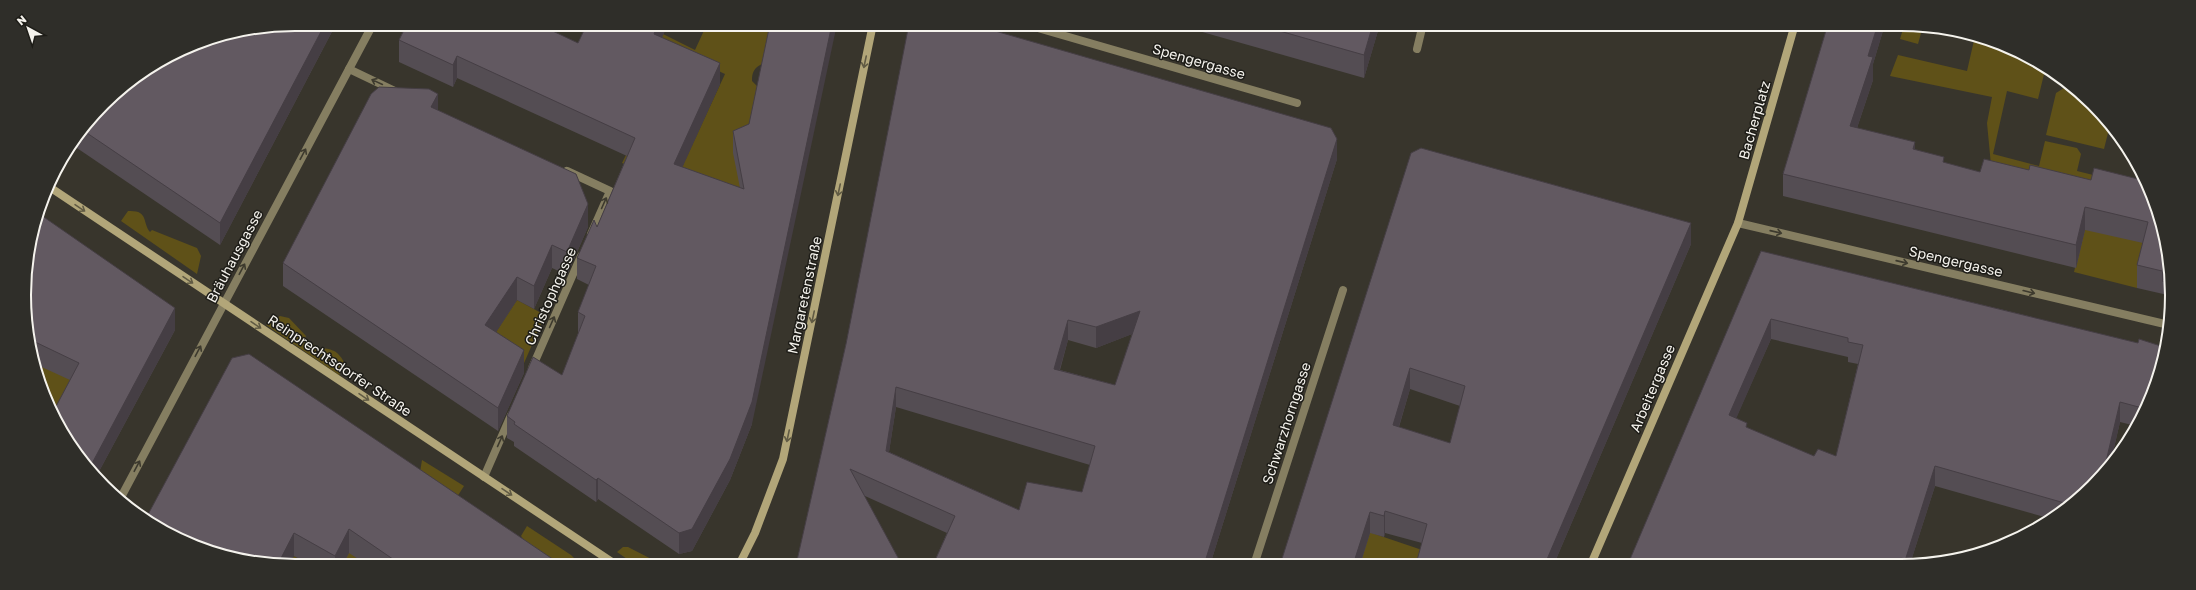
<svg xmlns="http://www.w3.org/2000/svg" width="2196" height="590" viewBox="0 0 2196 590" font-family="'Golos Text',sans-serif">
  <style>
    .green { fill: #5f5118 }
    .lines { fill: none; stroke-linecap: round; stroke-linejoin: round }
    .street { stroke: #857e61; stroke-width: 8 }
    .secondary { stroke: #b2a679; stroke-width: 8 }
    .wall { fill: #544d53; fill-rule: evenodd }
    .shaded-wall { fill: #453e44 }
    .building { fill: #625961; stroke: #453e44; fill-rule: evenodd }
    .oneway { stroke: #615b44 }
    .oneway2 { stroke: #3d3a2e }
    .labels { text-anchor: middle; dominant-baseline: central; stroke-width: 3; stroke-linejoin: round; paint-order: stroke }
    .street-label { font-size: 14px; fill: #f5f3ed; stroke: #1e1d18 }
    .rim { fill: none; stroke: #f5f3ed; stroke-width: 2 }
  </style>
  <rect width="100%" height="100%" fill="#38352c"/>
  <g class="green">
    <path d="M 707,24 L 766,24 L 794,33 L 762,64 C 754,68 752,72 752,81 L 757,86 L 761,87 L 736,208 L 622,163 L 632,143 L 683,165 L 725,74 L 659,43 L 663,34 L 695,50 Z"/>
    <path d="M 1911,25 L 1923,26 L 1918,44 L 1900,39 L 1903,29 Z"/>
    <path d="M 1975,36 L 2004,45 L 2046,66 L 2038,99 L 2007,91 L 1993,154 L 2039,166 L 2045,141 L 2077,148 L 2081,154 L 2077,171 L 2146,188 L 2148,245 L 2137,288 L 2074,272 L 2090,207 L 1991,165 L 1987,123 L 1992,97 L 1890,76 L 1898,55 L 1967,71 Z"/>
    <path d="M 2064,88 C 2086,93 2096,108 2110,125 L 2104,149 L 2046,135 L 2056,93 Z"/>
    <path d="M 128,211 C 149,210 142,222 150,232 L 152,230 L 197,248 L 201,256 L 197,274 L 121,221 Z"/>
    <path d="M 517,300 L 545,315 L 521,370 L 485,349 Z"/>
    <path d="M 280,316 L 289,318 L 306,336 L 305,338 L 321,350 L 323,348 C 336,350 339,353 346,365 L 339,375 L 266,325 Z"/>
    <path d="M 85,348 L 58,425 L 52,415 L 33,363 L 40,366 Z"/>
    <path d="M 422,460 L 464,486 L 457,497 L 420,472 Z"/>
    <path d="M 527,526 L 571,555 L 576,560 L 573,564 L 566,566 L 529,547 L 521,536 Z"/>
    <path d="M 1363,530 L 1425,551 L 1422,564 L 1360,565 Z"/>
    <path d="M 623,547 L 628,547 L 663,565 L 637,566 L 617,552 Z"/>
    <path d="M 349,552 L 369,566 L 342,566 Z"/>
    <path d="M 294,556 L 312,566 L 289,565 Z"/>
  </g>
  <g class="lines">
    <g class="street">
      <path d="M 1024,24 L 1297,103"/>
      <path d="M 1417,49 L 1423,24"/>
      <path d="M 349,69 L 395,91"/>
      <path d="M 567,171 L 610,191 L 591,234"/>
      <path d="M 1738,223 L 2169,325"/>
      <path d="M 532,368 L 581,256"/>
      <path d="M 484,477 L 511,415"/>
      <path d="M 119,501 L 373,24"/>
      <path d="M 1254,565 L 1343,290"/>
    </g>
    <g class="secondary">
      <path d="M 48,186 L 618,566"/>
      <path d="M 1591,564 L 1738,223 L 1795,24"/>
      <path d="M 739,565 L 755,533 L 783,459 L 873,24"/>
    </g>
  </g>
  <g class="wall">
    <path d="M 295,24 L 336,24 L 220,245 L 71,144 L 80,130 L 116,91 Z"/>
    <path d="M 587,24 L 668,24 L 662,37 L 720,84 L 682,167 L 740,188 L 733,153 L 733,131 L 749,124 L 752,424 L 730,480 L 692,551 L 679,554 L 598,499 L 596,502 L 514,446 L 514,442 L 507,438 L 507,416 L 562,375 L 578,334 L 578,312 L 589,285 L 577,279 L 577,258 L 597,227 L 627,156 L 457,78 L 453,87 L 399,62 L 399,40 L 578,43 Z"/>
    <path d="M 1174,24 L 1380,24 L 1364,78 Z"/>
    <path d="M 1828,24 L 1885,24 L 1873,64 L 1873,80 L 1857,128 L 1915,150 L 1944,163 L 1980,172 L 2029,170 L 2091,180 L 2146,181 L 2167,242 L 2169,268 L 2167,276 L 2170,274 L 2172,296 L 2137,288 L 2137,265 L 2143,243 L 2085,230 L 2076,268 L 1783,196 L 1783,174 Z"/>
    <path d="M 438,110 L 588,227 L 567,275 L 552,268 L 534,309 L 517,300 L 496,332 L 524,373 L 498,431 L 283,286 L 283,263 Z"/>
    <path d="M 1411,153 L 1691,244 L 1554,564 L 1416,564 L 1422,543 L 1385,533 L 1384,537 L 1370,533 L 1360,565 ZM 1410,389 L 1460,406 L 1450,443 L 1399,427 Z"/>
    <path d="M 1337,159 L 1210,565 L 933,565 L 947,533 L 865,496 L 796,565 L 846,344 ZM 1132,334 L 1115,385 L 1060,370 L 1068,340 L 1096,348 ZM 896,407 L 1090,465 L 1082,492 L 1019,510 L 889,452 Z"/>
    <path d="M 1761,251 L 2138,343 L 2167,348 L 2144,415 L 2136,426 L 2120,422 L 2111,461 L 2092,487 L 2048,518 L 1935,486 L 1910,564 L 1628,564 ZM 1771,339 L 1848,357 L 1848,362 L 1858,364 L 1836,456 L 1814,456 L 1747,428 L 1736,418 Z"/>
    <path d="M 25,277 L 175,330 L 96,477 L 80,460 L 70,380 L 33,363 Z"/>
    <path d="M 232,358 L 563,566 L 369,566 L 349,553 L 342,566 L 312,566 L 294,556 Z"/>
  </g>
  <g class="shaded-wall">
    <path d="M 325,24 L 336,24 L 220,245 L 220,223 Z"/>
    <path d="M 658,24 L 668,24 L 654,56 L 654,34 Z"/>
    <path d="M 832,24 L 837,24 L 752,424 L 730,480 L 692,551 L 679,554 L 679,533 Z"/>
    <path d="M 1373,24 L 1380,24 L 1364,78 L 1364,55 Z"/>
    <path d="M 1878,24 L 1885,24 L 1873,64 L 1873,80 L 1850,149 L 1850,126 L 1868,56 Z"/>
    <path d="M 457,56 L 457,78 L 453,87 L 453,65 Z"/>
    <path d="M 720,63 L 720,84 L 674,186 L 674,164 Z"/>
    <path d="M 438,94 L 438,117 L 431,107 Z"/>
    <path d="M 1337,139 L 1337,159 L 1210,565 L 1204,565 Z"/>
    <path d="M 1915,142 L 1915,165 L 1913,149 Z"/>
    <path d="M 588,204 L 588,227 L 567,275 L 567,252 Z"/>
    <path d="M 2085,207 L 2085,230 L 2076,268 L 2076,245 Z"/>
    <path d="M 1691,223 L 1691,244 L 1554,564 L 1545,564 Z"/>
    <path d="M 552,245 L 552,268 L 534,309 L 534,286 Z"/>
    <path d="M 2168,251 L 2169,268 L 2165,282 L 2162,281 L 2162,294 L 2162,271 Z"/>
    <path d="M 517,277 L 517,300 L 485,349 L 485,325 Z"/>
    <path d="M 175,308 L 175,330 L 96,477 L 89,469 Z"/>
    <path d="M 1140,311 L 1140,331 L 1096,348 L 1096,327 Z"/>
    <path d="M 1771,319 L 1771,339 L 1729,435 L 1729,415 Z"/>
    <path d="M 1068,320 L 1068,340 L 1054,389 L 1054,369 Z"/>
    <path d="M 524,350 L 524,373 L 498,431 L 498,408 Z"/>
    <path d="M 1410,368 L 1410,389 L 1393,446 L 1393,425 Z"/>
    <path d="M 896,387 L 896,407 L 886,471 L 886,451 Z"/>
    <path d="M 2120,402 L 2120,422 L 2111,461 L 2104,470 Z"/>
    <path d="M 1935,466 L 1935,486 L 1910,564 L 1904,564 Z"/>
    <path d="M 598,478 L 598,499 L 596,502 L 596,480 Z"/>
    <path d="M 1385,511 L 1385,533 L 1384,537 L 1384,516 Z"/>
    <path d="M 1370,512 L 1370,533 L 1360,565 L 1353,565 Z"/>
    <path d="M 349,529 L 349,553 L 342,566 L 335,566 L 335,556 Z"/>
    <path d="M 294,533 L 294,556 L 289,565 L 278,564 Z"/>
  </g>
  <g class="building">
    <path d="M 295,24 L 325,24 L 220,223 L 81,129 L 116,91 L 192,45 L 242,29 Z"/>
    <path d="M 407,24 L 538,24 L 578,43 L 587,24 L 658,24 L 654,34 L 720,63 L 674,164 L 744,189 L 733,131 L 749,124 L 770,24 L 832,24 L 752,402 L 730,459 L 692,529 L 679,533 L 598,478 L 596,480 L 514,424 L 515,422 L 507,416 L 533,357 L 562,375 L 585,316 L 578,312 L 596,266 L 577,258 L 594,220 L 597,227 L 635,138 L 457,56 L 453,65 L 399,40 Z"/>
    <path d="M 909,24 L 971,24 L 1331,128 L 1337,139 L 1204,565 L 933,565 L 955,516 L 850,469 L 902,565 L 796,565 L 846,344 ZM 1140,311 L 1115,385 L 1054,369 L 1068,320 L 1096,327 ZM 896,387 L 1095,446 L 1082,492 L 1027,482 L 1019,510 L 886,451 Z"/>
    <path d="M 1255,24 L 1373,24 L 1364,55 Z"/>
    <path d="M 1828,24 L 1878,24 L 1868,56 L 1873,57 L 1850,126 L 1915,142 L 1913,149 L 1944,157 L 1943,162 L 1980,172 L 1984,159 L 2029,170 L 2030,165 L 2091,180 L 2094,168 L 2146,181 L 2151,191 L 2167,242 L 2168,251 L 2162,271 L 2137,265 L 2148,222 L 2085,207 L 2076,245 L 1783,174 Z"/>
    <path d="M 379,87 L 429,89 L 438,94 L 431,107 L 576,174 L 588,204 L 567,252 L 552,245 L 534,286 L 517,277 L 485,325 L 524,350 L 498,408 L 283,263 L 371,94 Z"/>
    <path d="M 1421,148 L 1691,223 L 1545,564 L 1416,564 L 1427,524 L 1385,511 L 1384,516 L 1370,512 L 1353,565 L 1280,565 L 1411,153 ZM 1410,368 L 1465,386 L 1450,443 L 1393,425 Z"/>
    <path d="M 38,213 L 175,308 L 89,469 L 80,460 L 52,414 L 79,363 L 31,340 L 25,277 L 33,225 Z"/>
    <path d="M 1761,251 L 2138,343 L 2139,339 L 2167,348 L 2146,409 L 2120,402 L 2104,470 L 2092,487 L 2068,504 L 1935,466 L 1904,564 L 1628,564 ZM 1771,319 L 1848,338 L 1848,342 L 1863,345 L 1836,456 L 1818,449 L 1814,456 L 1746,427 L 1747,423 L 1729,415 Z"/>
    <path d="M 2170,274 L 2171,283 L 2162,281 Z"/>
    <path d="M 249,354 L 563,566 L 403,566 L 349,529 L 335,556 L 294,533 L 278,564 L 242,561 L 159,530 L 145,520 L 232,358 Z"/>
  </g>
  <defs><path id="oneway-shaft" d="M-6 0H5M1.5-3L5.5 0L1.5 3" fill="none" stroke-width="1.6" stroke-linecap="round" stroke-linejoin="round"/></defs>
  <g class="oneway">
    <use href="#oneway-shaft" transform="translate(865 62) rotate(102)"/>
    <use href="#oneway-shaft" transform="translate(839 190) rotate(102)"/>
    <use href="#oneway-shaft" transform="translate(80 208) rotate(34)"/>
    <use href="#oneway-shaft" transform="translate(188 280) rotate(34)"/>
    <use href="#oneway-shaft" transform="translate(813 317) rotate(102)"/>
    <use href="#oneway-shaft" transform="translate(256 325) rotate(34)"/>
    <use href="#oneway-shaft" transform="translate(364 397) rotate(34)"/>
    <use href="#oneway-shaft" transform="translate(788 436) rotate(102)"/>
    <use href="#oneway-shaft" transform="translate(507 492) rotate(34)"/>
  </g>
  <g class="oneway2">
    <use href="#oneway-shaft" transform="translate(377 82) rotate(-155)"/>
    <use href="#oneway-shaft" transform="translate(303 154) rotate(-62)"/>
    <use href="#oneway-shaft" transform="translate(604 203) rotate(-66)"/>
    <use href="#oneway-shaft" transform="translate(1776 232) rotate(13)"/>
    <use href="#oneway-shaft" transform="translate(1902 262) rotate(13)"/>
    <use href="#oneway-shaft" transform="translate(242 269) rotate(-62)"/>
    <use href="#oneway-shaft" transform="translate(2029 292) rotate(14)"/>
    <use href="#oneway-shaft" transform="translate(552 322) rotate(-66)"/>
    <use href="#oneway-shaft" transform="translate(198 351) rotate(-62)"/>
    <use href="#oneway-shaft" transform="translate(500 441) rotate(-66)"/>
    <use href="#oneway-shaft" transform="translate(137 466) rotate(-62)"/>
  </g>
  <g class="labels">
    <g class="street-label">
      <text transform="translate(1199 61) rotate(16)">Spengergasse</text>
      <text transform="translate(1754 120) rotate(-74)">Bacherplatz</text>
      <text transform="translate(234 256) rotate(-62)">Bräuhausgasse</text>
      <text transform="translate(1956 261) rotate(13)">Spengergasse</text>
      <text transform="translate(804 295) rotate(-78)">Margaretenstraße</text>
      <text transform="translate(550 296) rotate(-66)">Christophgasse</text>
      <text transform="translate(340 365) rotate(34)">Reinprechtsdorfer Straße</text>
      <text transform="translate(1652 388) rotate(-67)">Arbeitergasse</text>
      <text transform="translate(1286 423) rotate(-72)">Schwarzhorngasse</text>
    </g>
  </g>
  <path d="M0 0H2196V590H0ZM295 31H1901A264 264 0 0 1 2165 295V295A264 264 0 0 1 1901 559H295A264 264 0 0 1 31 295V295A264 264 0 0 1 295 31Z" fill="#2f2e29" fill-rule="evenodd"/>
  <path class="rim" d="M295 31H1901A264 264 0 0 1 2165 295V295A264 264 0 0 1 1901 559H295A264 264 0 0 1 31 295V295A264 264 0 0 1 295 31Z"/>
  <g transform="translate(28 28) rotate(320)" stroke="#1e1d18" stroke-width="3" paint-order="stroke">
  <path d="M0-3L7 15L0 10L-7 15Z" fill="#f5f3ed"/>
  <text y="-6" font-size="11" font-weight="bold" text-anchor="middle" fill="#f5f3ed">N</text>
  </g>
</svg>
